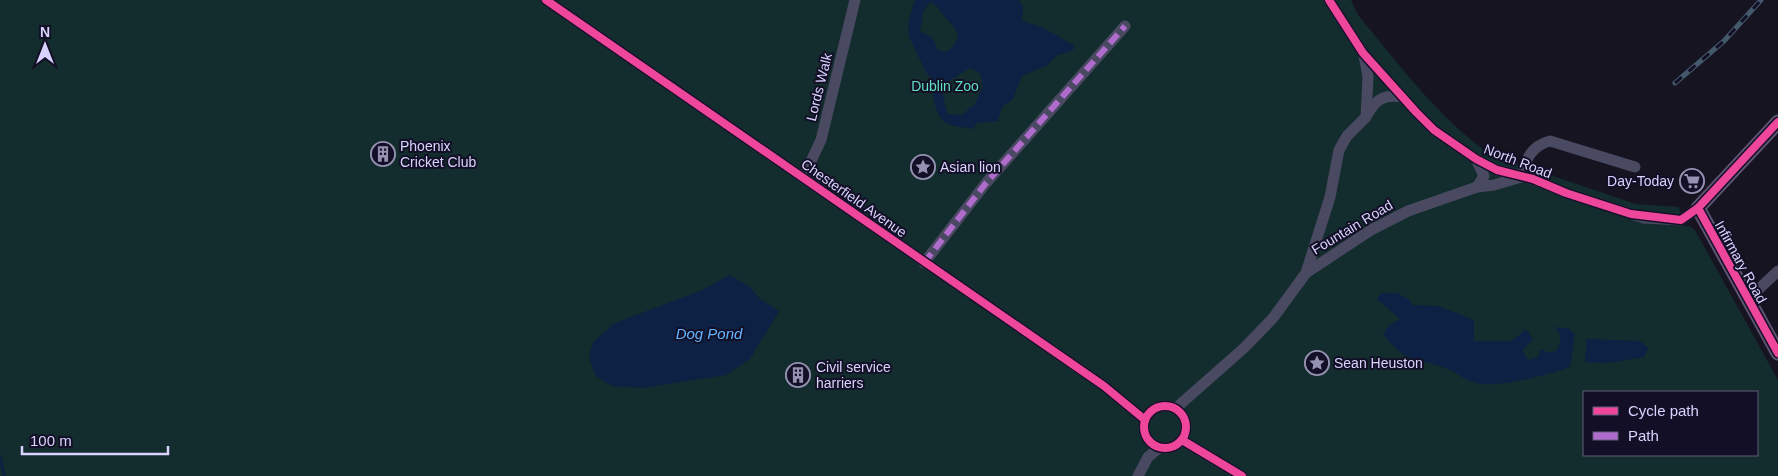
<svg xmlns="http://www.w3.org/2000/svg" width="1778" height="476" viewBox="0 0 1778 476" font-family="Arial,sans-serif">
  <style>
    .green { fill: #132c2d; fill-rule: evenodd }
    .water { fill: #0d2144; fill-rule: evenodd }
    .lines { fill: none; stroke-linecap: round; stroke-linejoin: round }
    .stream { stroke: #0d2144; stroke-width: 3 }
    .minor { stroke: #4a4962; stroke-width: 11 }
    .major { stroke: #5e5373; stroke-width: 15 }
    .rail-casing { stroke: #43596b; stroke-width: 5 }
    .rail { stroke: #130f26; stroke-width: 3; stroke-dasharray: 9; stroke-linecap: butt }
    .quiet { stroke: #b06ccc; stroke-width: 6; stroke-dasharray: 12 6; stroke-linecap: butt }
    .cycleway-casing { stroke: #130f26; stroke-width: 11 }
    .cycleway { stroke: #ed469a; stroke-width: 8 }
    .labels { text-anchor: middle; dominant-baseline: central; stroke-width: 4; stroke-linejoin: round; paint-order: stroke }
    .park-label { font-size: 14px; fill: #5fe0c0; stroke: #130f26 }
    .street-label { font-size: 14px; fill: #d9d4ff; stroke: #130f26 }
    .poi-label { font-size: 14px; fill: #d9d4ff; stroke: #130f26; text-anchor: start }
    .water-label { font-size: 15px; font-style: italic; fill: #62b6ff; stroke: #130f26 }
  </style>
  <rect width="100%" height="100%" fill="#161421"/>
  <path class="green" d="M 0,0 L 1351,0 L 1358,15 C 1399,64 1438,118 1491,155 L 1636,204 L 1679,207 L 1683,226 L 1690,226 L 1695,230 L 1778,380 L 1778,476 L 0,476 ZM 1584,392 L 1757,392 L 1757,455 L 1584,455 Z"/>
  <g class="water">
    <path d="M 915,0 L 1019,0 L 1023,7 L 1022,21 L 1042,27 L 1075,46 L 1072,51 L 1057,55 L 1048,65 L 1022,76 L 1013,99 L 1002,107 L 998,121 L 977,123 L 973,129 C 963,127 951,127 943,121 C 937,116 933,99 933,92 C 933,89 935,86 934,84 C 932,79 926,73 924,68 C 910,36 902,37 915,0 ZM 930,2 C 938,5 939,10 944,16 C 957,31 966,35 947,52 L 937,50 C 935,38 931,35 920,32 L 923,12 ZM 970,68 L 980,73 L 983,86 L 974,106 L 969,108 L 963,115 L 947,114 L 942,89 L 947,82 Z"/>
    <path d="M 729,275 L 749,286 L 760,299 L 779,311 L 750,359 L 726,375 L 642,388 L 612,386 L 596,376 L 589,358 L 593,342 L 615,323 L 705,289 Z"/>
    <path d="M 1382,293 L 1397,293 L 1410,300 L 1412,305 L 1438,306 L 1474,320 L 1474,341 L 1512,341 L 1526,329 L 1533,339 L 1522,351 L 1529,360 L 1538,357 L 1541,349 L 1549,353 L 1557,350 C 1562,341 1562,335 1555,327 L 1570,329 L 1575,334 L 1570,367 C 1551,374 1496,389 1476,383 C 1464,380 1454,370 1442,367 C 1411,357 1405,362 1383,334 L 1390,325 L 1400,319 L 1377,299 Z"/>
    <path d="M 1587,339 L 1640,341 L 1648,348 L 1644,357 L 1608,363 L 1585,362 Z"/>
  </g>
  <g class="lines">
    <path class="stream" d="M 0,456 L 4,475"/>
    <g class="minor">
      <path d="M 546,0 L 1104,386 L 1144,419"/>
      <path d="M 1329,0 L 1363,53 L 1416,112 L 1434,130 L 1476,159 L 1497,170 L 1533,179 L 1566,193 L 1644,218 L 1681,220 L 1698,208"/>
      <path d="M 1367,115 C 1376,99 1384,94 1403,97"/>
      <path d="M 1521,177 C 1526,159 1531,146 1550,141 L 1635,167"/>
      <path d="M 803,178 L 821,140 L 855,0"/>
      <path d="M 1477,187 L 1494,185 L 1521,177"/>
      <path d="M 924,263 L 986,183 L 1125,26"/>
      <path d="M 1306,273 L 1330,197 L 1339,150 L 1347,136 L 1366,117 L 1368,77 L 1364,55"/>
      <path d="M 1747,300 L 1778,271"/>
      <circle cx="1165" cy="427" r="21"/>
      <path d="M 1176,408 L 1244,348 L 1273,318 L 1306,273 L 1371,230 L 1408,211 L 1477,187 L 1484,176 L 1476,159"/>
      <path d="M 1182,440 L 1242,476"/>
      <path d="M 1138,476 L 1148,457 L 1159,448"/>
    </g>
    <path class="major" d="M 1778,122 L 1698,208 L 1778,353"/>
    <defs>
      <path id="rail" d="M 1675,83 L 1724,41 L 1761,0"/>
    </defs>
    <use href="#rail" class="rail-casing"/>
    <use href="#rail" class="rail"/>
    <path class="quiet" d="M 924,263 L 986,183 L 1125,26"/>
    <defs>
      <g id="cycleway">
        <path d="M 546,0 L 1104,386 L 1144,419"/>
        <path d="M 1329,0 L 1363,53 L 1416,112 L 1434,130 L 1476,159 L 1497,170 L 1533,179 L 1566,193 L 1631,214 L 1681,220 L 1698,208 L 1778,122"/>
        <path d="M 1698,208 L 1778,353"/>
        <circle cx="1165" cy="427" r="21"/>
        <path d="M 1182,440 L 1242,476"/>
      </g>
    </defs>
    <use href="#cycleway" class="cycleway-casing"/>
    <use href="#cycleway" class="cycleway"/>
  </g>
  <defs>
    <symbol id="building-ring" viewBox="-11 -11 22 22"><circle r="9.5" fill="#130f26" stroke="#9591b1" stroke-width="1.5"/><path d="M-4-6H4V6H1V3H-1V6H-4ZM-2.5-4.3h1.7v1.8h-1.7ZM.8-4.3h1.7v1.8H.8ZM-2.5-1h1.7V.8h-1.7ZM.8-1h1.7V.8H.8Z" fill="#9591b1"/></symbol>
    <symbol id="sight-ring" viewBox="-11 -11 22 22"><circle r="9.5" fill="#130f26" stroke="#9591b1" stroke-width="1.5"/><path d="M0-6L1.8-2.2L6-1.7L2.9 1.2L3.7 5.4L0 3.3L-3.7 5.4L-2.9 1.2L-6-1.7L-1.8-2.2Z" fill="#9591b1"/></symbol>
    <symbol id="supermarket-ring" viewBox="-11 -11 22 22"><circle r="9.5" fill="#130f26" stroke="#9591b1" stroke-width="1.5"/><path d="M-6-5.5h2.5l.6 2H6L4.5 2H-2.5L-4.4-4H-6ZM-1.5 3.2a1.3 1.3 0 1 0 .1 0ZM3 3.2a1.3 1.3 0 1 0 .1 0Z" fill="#9591b1"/></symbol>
  </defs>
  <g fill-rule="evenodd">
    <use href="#building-ring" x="369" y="140" width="28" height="28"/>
    <use href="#sight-ring" x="909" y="153" width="28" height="28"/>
    <use href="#supermarket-ring" x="1678" y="167" width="28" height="28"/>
    <use href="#sight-ring" x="1303" y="349" width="28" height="28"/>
    <use href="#building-ring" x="784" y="361" width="28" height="28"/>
  </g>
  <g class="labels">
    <g class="park-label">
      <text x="945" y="86">Dublin Zoo</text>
    </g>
    <g class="street-label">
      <text transform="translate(819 87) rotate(-76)">Lords Walk</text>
      <text transform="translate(1518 161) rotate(21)">North Road</text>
      <text transform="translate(854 198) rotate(35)">Chesterfield Avenue</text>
      <text transform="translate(1352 227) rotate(-31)">Fountain Road</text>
      <text transform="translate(1741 262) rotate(61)">Infirmary Road</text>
    </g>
    <g class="poi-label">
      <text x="400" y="146">Phoenix<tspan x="400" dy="16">Cricket Club</tspan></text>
      <text x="940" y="167">Asian lion</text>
      <text x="1674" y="181" text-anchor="end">Day-Today</text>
      <text x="1334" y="363">Sean Heuston</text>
      <text x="816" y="367">Civil service<tspan x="816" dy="16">harriers</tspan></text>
    </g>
    <g class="water-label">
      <text x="709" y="333">Dog Pond</text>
    </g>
  </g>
  <rect x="1583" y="391" width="175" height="65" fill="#130f26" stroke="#625e7d"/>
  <rect x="1593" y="407" width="25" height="8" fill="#ed469a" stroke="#625e7d"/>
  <text x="1628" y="416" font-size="15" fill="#d9d4ff">Cycle path</text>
  <rect x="1593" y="432" width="25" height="8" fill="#b06ccc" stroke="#625e7d"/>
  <text x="1628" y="441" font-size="15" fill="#d9d4ff">Path</text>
  <g transform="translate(45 45)" stroke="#130f26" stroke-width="4" paint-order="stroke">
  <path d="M0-4L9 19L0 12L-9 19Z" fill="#d9d4ff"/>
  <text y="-8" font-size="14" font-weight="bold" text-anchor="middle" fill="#d9d4ff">N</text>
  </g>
  <path d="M22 446v8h146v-8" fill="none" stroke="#d9d4ff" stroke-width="2.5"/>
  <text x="30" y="446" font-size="15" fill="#d9d4ff" stroke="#130f26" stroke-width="4" paint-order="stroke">100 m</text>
</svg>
